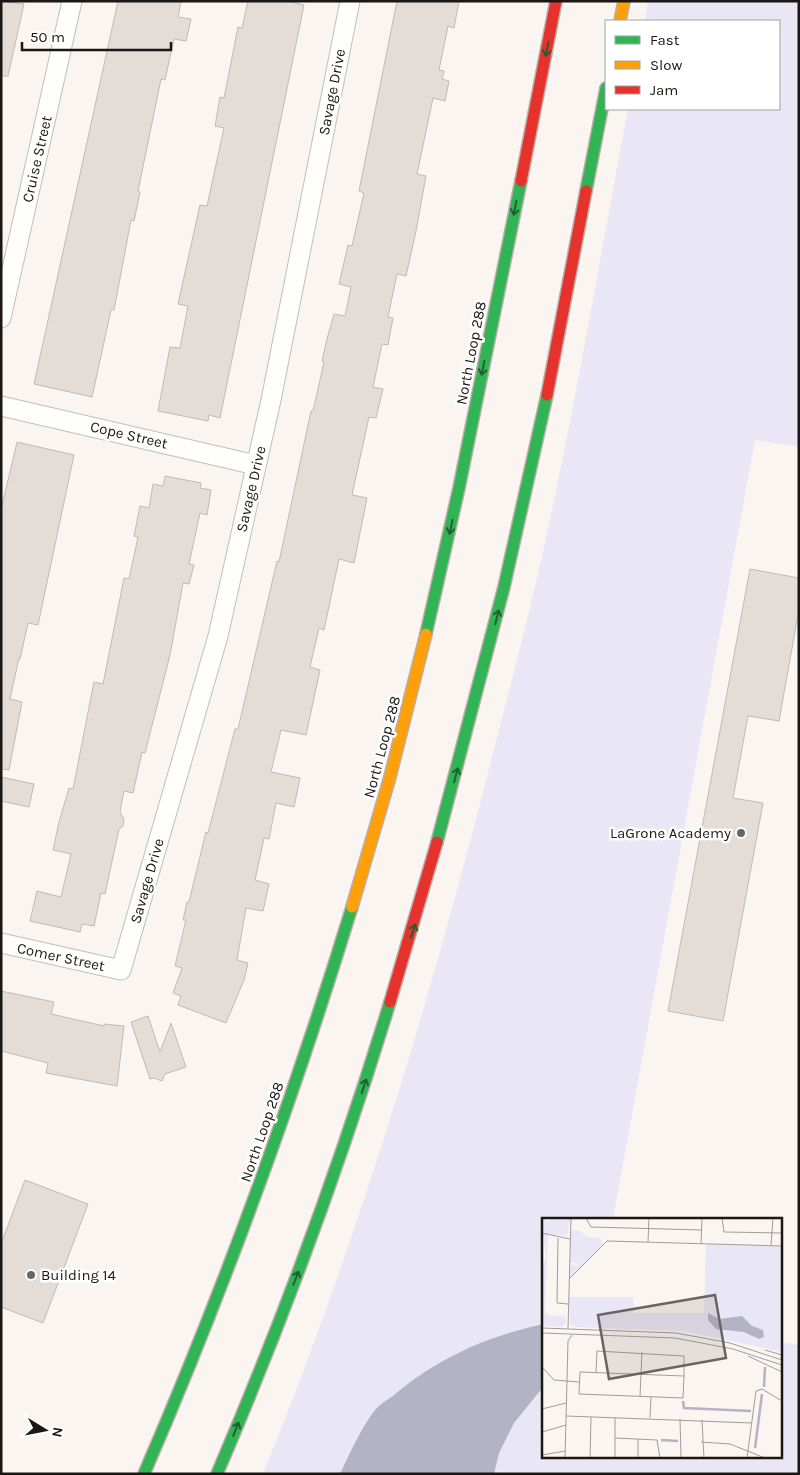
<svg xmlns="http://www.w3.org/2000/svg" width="800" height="1475" viewBox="0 0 800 1475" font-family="Karla,sans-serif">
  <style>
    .green { fill: #e9e7f5 }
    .water { fill: #b4b2c5 }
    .building { fill: #e4dcd7; stroke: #bfbab7 }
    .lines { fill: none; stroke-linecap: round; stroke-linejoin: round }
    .street-casing { stroke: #c2bdbb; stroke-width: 21 }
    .fast-casing { stroke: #bbaea6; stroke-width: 14 }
    .slow-casing { stroke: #bbaea6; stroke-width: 14 }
    .jam-casing { stroke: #bbaea6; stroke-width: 14 }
    .street { stroke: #fefefd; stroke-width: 19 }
    .fast { stroke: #30b455; stroke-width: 11 }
    .slow { stroke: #ff9f0a; stroke-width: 11 }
    .jam { stroke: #e5322d; stroke-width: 11 }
    .oneway { stroke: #245e31 }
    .poi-dot { fill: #696561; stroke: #fff; stroke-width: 2 }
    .labels { text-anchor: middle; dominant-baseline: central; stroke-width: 5; stroke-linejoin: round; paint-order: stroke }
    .street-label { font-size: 15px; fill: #1b1714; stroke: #fff }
    .poi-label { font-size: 15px; fill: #1b1714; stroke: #fff; text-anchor: end }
    .inset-river { fill: none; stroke: #b4b2c5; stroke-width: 2.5 }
    .inset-road { fill: none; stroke: #a19c99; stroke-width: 1 }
    .view { fill: #696561; fill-opacity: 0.15; stroke: #696561; stroke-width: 2.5 }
    .inset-edge { fill: none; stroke: #1b1714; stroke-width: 2.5 }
  </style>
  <rect width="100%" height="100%" fill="#fbf5f1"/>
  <path class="green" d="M 648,1 L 799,1 L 799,447 L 755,440 L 613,1219 L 544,1219 L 544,1456 L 781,1456 L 781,1342 L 799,1345 L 799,1474 L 263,1474 C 359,1238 432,995 494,749 C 514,671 535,593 551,514 C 580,380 602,244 628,109 L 779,109 L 779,21 L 645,21 Z"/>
  <path class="water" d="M 544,1324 L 544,1386 L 514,1423 L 499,1453 L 494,1474 L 340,1474 C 350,1453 361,1428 375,1410 C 380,1404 387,1400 393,1396 C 437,1358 488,1336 544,1324 Z"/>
  <g class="building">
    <path d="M 1,1 L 24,4 L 8,76 L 1,76 Z"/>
    <path d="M 118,1 L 181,1 L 178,17 L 191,19 L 186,41 L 174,39 L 165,80 L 161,79 L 138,191 L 140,192 L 134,221 L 131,220 L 114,310 L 111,310 L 92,397 L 34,384 Z"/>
    <path d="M 248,1 L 287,1 L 304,5 L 220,418 L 209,415 L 208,421 L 158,411 L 170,347 L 180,348 L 188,306 L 178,304 L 200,205 L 207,206 L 224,128 L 215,126 L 220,97 L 224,98 L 238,27 L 242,28 Z"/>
    <path d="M 397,1 L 459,1 L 454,28 L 448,26 L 439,70 L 444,71 L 442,79 L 449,81 L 445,101 L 433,98 L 417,174 L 426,176 L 416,231 L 406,276 L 397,274 L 388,317 L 393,318 L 388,345 L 382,344 L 373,387 L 383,389 L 376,418 L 369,417 L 352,495 L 367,498 L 354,563 L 339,559 L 324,630 L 319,628 L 310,667 L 320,670 L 306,735 L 281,730 L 271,772 L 300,778 L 294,807 L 276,803 L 269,839 L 264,838 L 255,880 L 269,884 L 263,911 L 246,908 L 237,960 L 248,963 L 244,980 L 226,1023 L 178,1005 L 181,996 L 173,993 L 182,968 L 175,966 L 186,920 L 183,920 L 187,902 L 189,902 L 206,832 L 208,833 L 235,729 L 238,729 L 277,561 L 279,562 L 311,411 L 313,411 L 324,362 L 322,361 L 327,339 L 334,314 L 345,316 L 351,287 L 339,284 L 348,245 L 352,246 L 364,193 L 359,191 Z"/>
    <path d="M 17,442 L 74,455 L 38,625 L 28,623 L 20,659 L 19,658 L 10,699 L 22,702 L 9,770 L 1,769 L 1,510 Z"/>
    <path d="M 165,476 L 201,483 L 200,488 L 211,490 L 207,515 L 200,513 L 189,564 L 194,565 L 189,584 L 183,583 L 170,655 L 145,753 L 142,752 L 133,793 L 124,791 L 120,811 L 124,820 L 123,826 L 119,829 L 105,894 L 101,893 L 94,926 L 82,924 L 80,932 L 30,921 L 37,891 L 61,897 L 71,854 L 53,850 L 59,822 L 69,788 L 73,789 L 94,682 L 103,684 L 124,578 L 129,579 L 138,537 L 134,536 L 140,506 L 149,508 L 153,484 L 163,486 Z"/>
    <path d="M 750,569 L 799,578 L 799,609 L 779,721 L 748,716 L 733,798 L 763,803 L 723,1021 L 668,1011 Z"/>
    <path d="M 1,777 L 34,784 L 29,807 L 1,801 Z"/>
    <path d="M 1,991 L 54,1002 L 51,1014 L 104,1026 L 104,1024 L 124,1026 L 117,1086 L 46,1073 L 48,1063 L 1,1051 Z"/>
    <path d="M 148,1016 L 160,1052 L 171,1023 L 186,1067 L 165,1074 L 162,1081 L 154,1078 L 150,1079 L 131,1022 Z"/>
    <path d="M 25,1180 L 88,1204 L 43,1323 L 1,1307 L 1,1244 Z"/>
  </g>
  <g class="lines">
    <defs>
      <g id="street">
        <path d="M 1,318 L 72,1"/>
        <path d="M 1,406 L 256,465"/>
        <path d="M 1,943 L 121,970 L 218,636 L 271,400 L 350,1"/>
      </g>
      <g id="fast">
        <path d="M 586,191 L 606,88"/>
        <path d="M 426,634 L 459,488 L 521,181"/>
        <path d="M 437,842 L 504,587 L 547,395"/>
        <path d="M 144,1474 C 224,1289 293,1100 352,907"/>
        <path d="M 217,1474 C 283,1320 341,1163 390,1002"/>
      </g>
      <g id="slow">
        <path d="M 620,21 L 624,1"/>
        <path d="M 352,907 L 390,777 L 426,634"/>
      </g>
      <g id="jam">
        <path d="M 521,181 L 556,1"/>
        <path d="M 547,395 L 586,191"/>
        <path d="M 390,1002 L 437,842"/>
      </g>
    </defs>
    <use href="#street" class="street-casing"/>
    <use href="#fast" class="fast-casing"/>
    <use href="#slow" class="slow-casing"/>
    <use href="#jam" class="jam-casing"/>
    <use href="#street" class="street"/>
    <use href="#fast" class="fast"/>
    <use href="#slow" class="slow"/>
    <use href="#jam" class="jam"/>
  </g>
  <defs><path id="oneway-shaft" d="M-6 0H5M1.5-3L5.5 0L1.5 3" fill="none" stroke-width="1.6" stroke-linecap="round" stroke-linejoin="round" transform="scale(1.25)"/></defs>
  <g class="oneway">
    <use href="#oneway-shaft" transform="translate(547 49) rotate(101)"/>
    <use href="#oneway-shaft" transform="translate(515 208) rotate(101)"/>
    <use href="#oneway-shaft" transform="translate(483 368) rotate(101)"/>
    <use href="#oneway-shaft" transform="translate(451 527) rotate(102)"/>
    <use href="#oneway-shaft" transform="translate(497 617) rotate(-76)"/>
    <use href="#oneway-shaft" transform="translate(456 775) rotate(-75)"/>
    <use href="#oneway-shaft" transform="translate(413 931) rotate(-72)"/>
    <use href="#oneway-shaft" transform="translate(364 1086) rotate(-72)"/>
    <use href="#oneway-shaft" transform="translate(296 1278) rotate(-69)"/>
    <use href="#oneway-shaft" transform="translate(236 1429) rotate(-68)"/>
  </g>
  <g class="poi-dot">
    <circle cx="741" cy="833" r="5"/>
    <circle cx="31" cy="1275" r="5"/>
  </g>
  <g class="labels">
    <g class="street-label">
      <text transform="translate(332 92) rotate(-79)">Savage Drive</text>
      <text transform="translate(37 159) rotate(-77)">Cruise Street</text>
      <text transform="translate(471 353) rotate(-79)">North Loop 288</text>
      <text transform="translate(129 435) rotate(13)">Cope Street</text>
      <text transform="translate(251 489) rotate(-77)">Savage Drive</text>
      <text transform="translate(382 747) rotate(-75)">North Loop 288</text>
      <text transform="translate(147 881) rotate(-74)">Savage Drive</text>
      <text transform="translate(61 957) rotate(12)">Comer Street</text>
      <text transform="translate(262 1132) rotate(-71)">North Loop 288</text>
    </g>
    <g class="poi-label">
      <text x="731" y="833">LaGrone Academy</text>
      <text x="41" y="1275" text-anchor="start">Building 14</text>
    </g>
  </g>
  <g transform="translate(542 1218)">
    <rect width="240" height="240" fill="#fbf5f1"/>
    <path d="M 7,0 L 29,0 L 25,18 L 6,16 L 3,93 L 6,97 L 23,98 L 24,105 L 19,109 L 0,108 L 0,47 L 4,40 L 0,5 L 2,2 L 9,4 ZM 28,12 L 38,13 L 45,19 L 58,20 L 61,26 L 27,61 L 28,46 L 35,48 L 36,45 L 28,45 ZM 164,26 L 240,28 L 240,134 L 143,113 L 32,109 L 28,106 L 27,79 L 91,79 L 92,95 L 162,95 Z" fill="#e9e7f5"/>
    <path d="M 166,95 L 177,101 L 200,98 L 210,108 L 221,112 L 222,119 L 217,121 L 202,114 L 174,111 L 166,102 Z" fill="#b4b2c5"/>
    <path class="inset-river" d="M 222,169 L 223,149M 141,183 L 142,190 L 209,193M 119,222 L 136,223M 213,230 L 220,176"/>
    <path class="inset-road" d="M 44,0 L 49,9 L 160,12M 180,0 L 182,14 L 240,15M 0,15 L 28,21M 16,20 L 15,85 L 26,86M 106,24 L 107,0M 159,26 L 160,0M 229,27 L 231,0M 27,61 L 65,23 L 240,28M 0,110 L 134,115 L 188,125 L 240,142M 26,111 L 29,0M 0,115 L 133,120 L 191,131 L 240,147M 223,132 L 240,137M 206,138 L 240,154M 0,149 L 12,162 L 37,164M 54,155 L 55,133 L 142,138 L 142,158 L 141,180 L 37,176 L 38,154 L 142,158M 98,178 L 100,134M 0,191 L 24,185M 24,198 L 210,205M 108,200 L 109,179M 138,201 L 139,240M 160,202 L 162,240M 0,214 L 24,207M 73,220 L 115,222 L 118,240M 96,221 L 96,240M 159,224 L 188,226 L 223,240M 0,237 L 23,233M 23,240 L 26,123 L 30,117M 48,240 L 49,199M 73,240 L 73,199M 205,240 L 214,173 L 220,171 L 240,183"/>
    <path class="view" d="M 173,77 L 184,140 L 67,161 L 56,97 Z"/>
    <rect width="240" height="240" class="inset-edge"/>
  </g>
  <rect width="800" height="1475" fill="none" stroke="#1b1714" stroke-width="5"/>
  <rect x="605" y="20" width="175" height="90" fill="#ffffff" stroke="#a4a2a1"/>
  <rect x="615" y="36" width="25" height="8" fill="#30b455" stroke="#a4a2a1"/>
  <text x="650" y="45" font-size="15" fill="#1b1714">Fast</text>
  <rect x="615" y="61" width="25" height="8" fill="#ff9f0a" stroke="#a4a2a1"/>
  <text x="650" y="70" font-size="15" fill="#1b1714">Slow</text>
  <rect x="615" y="86" width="25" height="8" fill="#e5322d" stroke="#a4a2a1"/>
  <text x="650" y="95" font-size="15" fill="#1b1714">Jam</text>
  <g transform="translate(45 1430) rotate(100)" stroke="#ffffff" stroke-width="4" paint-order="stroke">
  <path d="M0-4L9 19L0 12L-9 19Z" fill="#1b1714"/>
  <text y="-8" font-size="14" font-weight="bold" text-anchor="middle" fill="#1b1714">N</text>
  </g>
  <path d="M22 42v8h149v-8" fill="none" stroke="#1b1714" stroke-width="2.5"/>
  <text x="30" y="42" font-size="15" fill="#1b1714" stroke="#ffffff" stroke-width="4" paint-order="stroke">50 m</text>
</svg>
